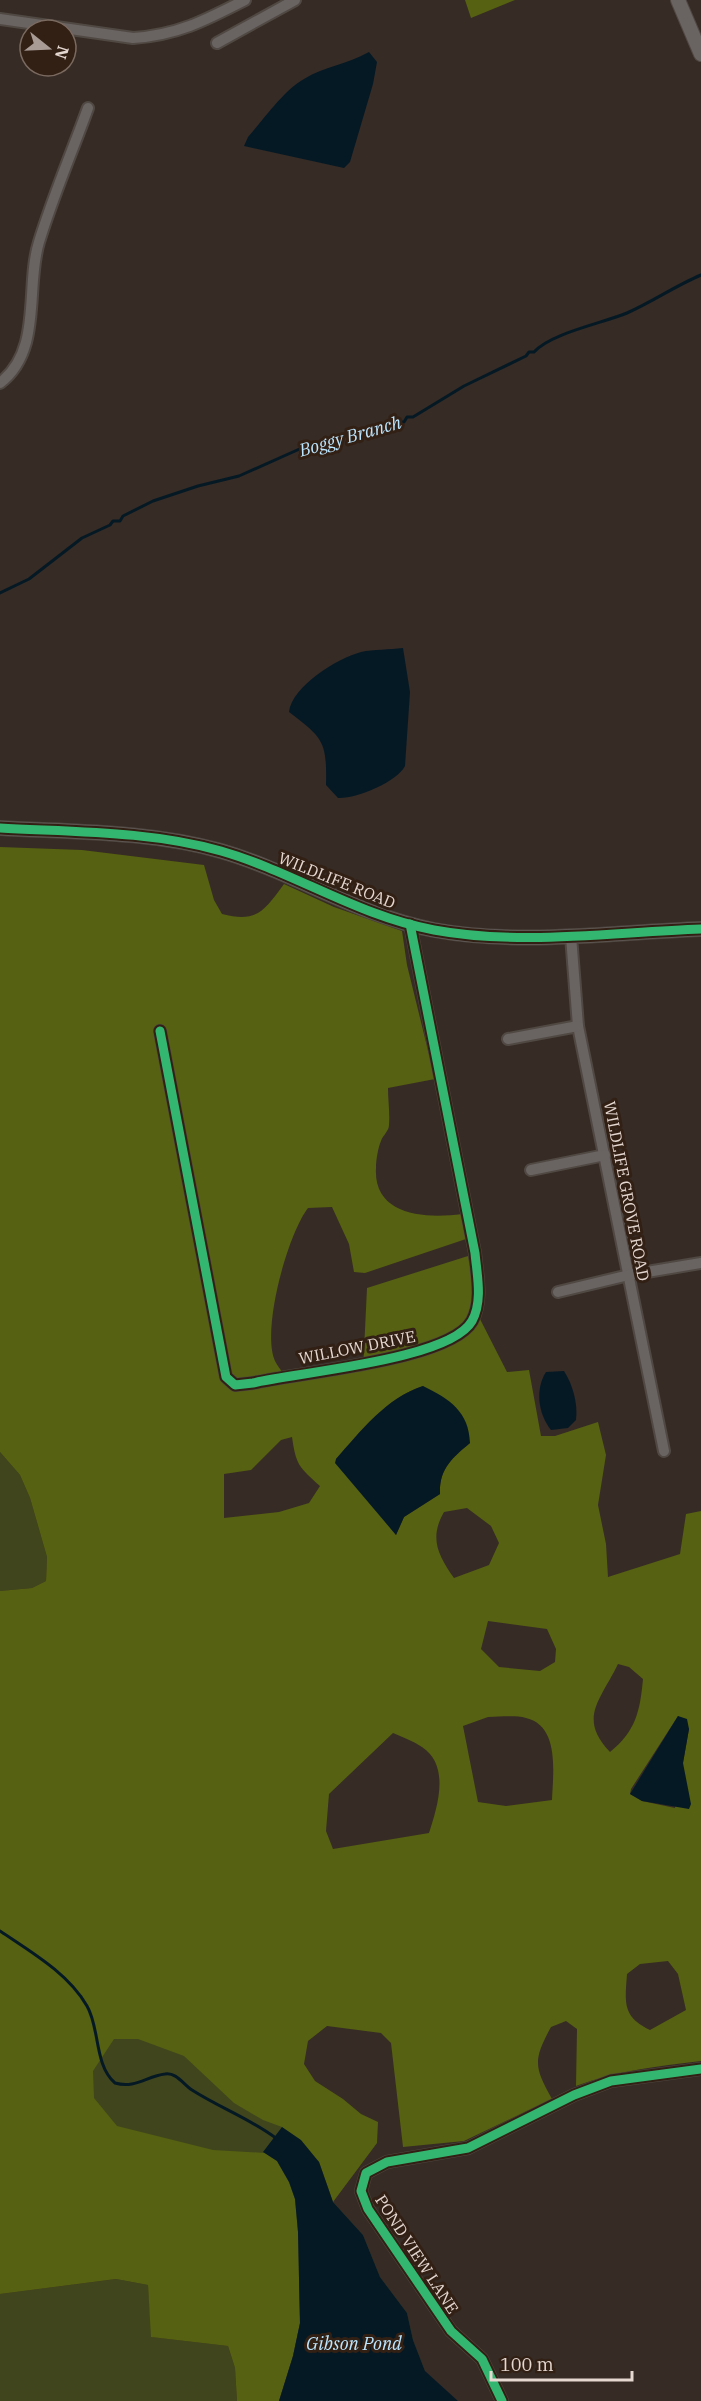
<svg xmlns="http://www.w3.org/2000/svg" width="701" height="2401" viewBox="0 0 701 2401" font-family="'IBM Plex Serif',serif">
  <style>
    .green { fill: #40451d }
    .forest { fill: #566111; fill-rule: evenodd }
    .water { fill: #051925 }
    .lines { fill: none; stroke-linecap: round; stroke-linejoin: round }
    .stream { stroke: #051925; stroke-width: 3 }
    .minor-casing { stroke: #504842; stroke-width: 14 }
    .tertiary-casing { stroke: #504842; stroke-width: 16 }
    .minor { stroke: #696362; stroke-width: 10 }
    .tertiary { stroke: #696362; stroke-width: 14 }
    .cycleway-casing { stroke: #322015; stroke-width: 13 }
    .cycleway { stroke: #33b770; stroke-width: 9 }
    .labels { text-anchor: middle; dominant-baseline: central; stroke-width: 6; stroke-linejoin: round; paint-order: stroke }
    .street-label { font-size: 16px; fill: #e5d8d1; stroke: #322015 }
    .water-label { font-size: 18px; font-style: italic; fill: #bce6ff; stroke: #322015 }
  </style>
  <rect width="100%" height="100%" fill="#362b25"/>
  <g class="green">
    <path d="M 0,1452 L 20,1475 L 30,1498 L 47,1557 L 46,1581 L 32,1588 L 0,1591 Z"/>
    <path d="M 0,1843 L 319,2162 L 333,2202 L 363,2235 L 380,2277 L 407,2313 L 413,2340 L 425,2371 L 103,2126 Z"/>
    <path d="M 116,2279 L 148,2285 L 152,2337 L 228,2346 L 235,2368 L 237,2401 L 0,2401 L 0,2294 Z"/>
  </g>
  <g class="forest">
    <path d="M 465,0 L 515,0 L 471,18 Z"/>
    <path d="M 0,847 L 82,850 L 204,865 L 214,900 L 222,914 C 257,923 264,911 284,884 L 334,907 L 402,931 L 407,965 L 435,1079 L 388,1088 C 388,1100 390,1113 389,1125 C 389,1131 383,1135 381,1141 C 378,1148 376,1160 376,1168 C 373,1216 426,1219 462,1214 L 466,1239 L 365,1273 L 354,1272 L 349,1244 L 332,1207 L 308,1208 C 288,1234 261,1329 275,1361 C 277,1365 280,1369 283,1373 L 327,1374 L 363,1371 L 367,1288 L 468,1256 L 480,1319 L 507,1372 L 529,1370 L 541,1436 L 555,1436 L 598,1422 L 606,1455 L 598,1505 L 606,1544 L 608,1577 L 680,1554 L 686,1514 L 701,1511 L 701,2061 C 657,2066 617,2071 576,2086 L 577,2029 L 566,2021 L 551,2027 C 533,2060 534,2067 552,2099 L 464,2141 L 403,2147 L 391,2043 L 381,2033 L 327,2026 L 308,2041 L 304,2064 L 315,2081 L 343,2099 L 361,2114 L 378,2122 L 377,2143 L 333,2202 L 319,2162 L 282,2127 L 263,2120 L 234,2103 L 184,2056 L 138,2039 L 114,2039 L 93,2071 L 94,2098 L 117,2126 L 213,2150 L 265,2153 L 277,2161 L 289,2182 L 295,2199 L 298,2232 L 300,2323 L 293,2356 L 279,2401 L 237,2401 L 235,2368 L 228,2346 L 151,2337 L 148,2285 L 116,2279 L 0,2294 L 0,1591 L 32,1588 L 46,1581 L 47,1557 L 30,1498 L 20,1475 L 0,1452 ZM 423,1386 L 470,1443 C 452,1458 439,1469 440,1494 L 404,1517 L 396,1535 L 336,1459 C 361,1431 386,1398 423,1386 ZM 292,1437 C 296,1465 299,1467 320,1486 L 309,1503 L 279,1512 L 224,1518 L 224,1474 L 251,1470 L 281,1440 ZM 467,1508 L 491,1526 L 499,1543 L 489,1565 L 454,1578 C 438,1555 429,1538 444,1512 ZM 488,1621 L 547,1629 L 556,1649 L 555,1662 L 540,1671 L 499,1667 L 481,1649 ZM 618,1664 L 629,1667 L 643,1679 C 640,1711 636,1731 610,1752 C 578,1718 600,1701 618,1664 ZM 678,1716 L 689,1729 L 675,1808 L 642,1801 L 630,1794 L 631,1789 ZM 488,1717 C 500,1717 515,1715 526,1718 C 560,1726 553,1773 552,1800 L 506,1806 L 478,1802 L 463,1726 ZM 393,1733 C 402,1737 413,1741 422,1747 C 451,1766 437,1808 429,1833 L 333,1849 L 326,1831 L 329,1794 ZM 668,1961 L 678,1974 L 686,2010 L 650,2030 C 622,2016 625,2003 627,1974 L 640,1964 Z"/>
  </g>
  <g class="water">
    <path d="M 369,52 L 377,62 L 373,84 L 350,162 L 344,168 L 244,146 L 248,137 C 263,120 284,90 304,79 C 325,66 348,64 369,52 Z"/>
    <path d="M 403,648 L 410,692 L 405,766 C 397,782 356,799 338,798 L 326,785 C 327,741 323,738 289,712 C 292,686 338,658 361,652 C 374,649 389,650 403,648 Z"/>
    <path d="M 564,1371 C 573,1385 578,1404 576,1420 L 568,1428 L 551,1430 C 538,1414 535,1389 546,1372 Z"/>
    <path d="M 423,1386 C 450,1399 469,1412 470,1443 C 452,1458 439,1469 440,1494 L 404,1517 L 396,1535 L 335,1463 L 336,1459 C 361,1431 386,1398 423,1386 Z"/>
    <path d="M 678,1716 L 687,1719 L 689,1729 L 683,1763 L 691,1804 L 689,1809 L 642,1801 L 630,1794 Z"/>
    <path d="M 282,2127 L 301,2140 L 319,2162 L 333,2202 L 363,2235 L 380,2277 L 407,2313 L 413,2340 L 425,2371 L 458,2401 L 279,2401 L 293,2356 L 300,2323 L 298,2232 L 295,2199 L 289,2182 L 277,2161 L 263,2152 Z"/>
  </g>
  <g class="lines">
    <g class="stream">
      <path d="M 0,593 L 29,579 L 82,538 L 110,525 L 113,521 L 120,521 L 123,516 L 153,501 L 198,486 L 239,476 L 304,447 L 393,422 L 404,422 L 407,417 L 413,417 L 464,386 L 526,356 L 529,352 L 534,352 C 551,333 603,323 627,313 C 652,302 675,286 701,275"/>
      <path d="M 0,1931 C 31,1952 68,1973 87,2006 C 100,2028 94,2065 115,2083 C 135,2089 147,2076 165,2074 C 176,2072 183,2084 192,2090 C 220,2108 251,2119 277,2139"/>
    </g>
    <defs>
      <g id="minor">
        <path d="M 0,19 L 133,38 C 178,35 206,20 245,0"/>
        <path d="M 217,43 L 295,0"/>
        <path d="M 0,383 C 43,350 25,287 39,242 C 53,196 72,152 88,108"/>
        <path d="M 571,936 L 578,1026 L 664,1451"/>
        <path d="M 160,1031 L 226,1377 L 235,1385 L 253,1383 C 299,1372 450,1360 472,1321 C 483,1301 477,1275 475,1253 L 410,924"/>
        <path d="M 508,1039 L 578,1026"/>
        <path d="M 531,1170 L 605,1155"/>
        <path d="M 558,1292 L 629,1275 L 701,1263"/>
        <path d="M 502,2401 L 482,2359 L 451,2331 L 368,2209 L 361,2191 L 366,2173 L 387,2162 L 468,2148 L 574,2095 L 611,2081 L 701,2069"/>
      </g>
      <g id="tertiary">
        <path d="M 678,0 L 701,54"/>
        <path d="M 0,828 C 73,832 151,831 221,851 C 294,872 358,916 434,930 C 521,946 613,932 701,929"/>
      </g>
    </defs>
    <use href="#minor" class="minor-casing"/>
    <use href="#tertiary" class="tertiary-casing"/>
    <use href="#minor" class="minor"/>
    <use href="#tertiary" class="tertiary"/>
    <defs>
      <g id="cycleway">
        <path d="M 0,828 C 73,832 151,831 221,851 C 294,872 358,916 434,930 C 521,946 613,932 701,929"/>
        <path d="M 160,1031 L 226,1377 L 235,1385 L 253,1383 C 299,1372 450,1360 472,1321 C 483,1301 477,1275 475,1253 L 410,924"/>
        <path d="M 502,2401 L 482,2359 L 451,2331 L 368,2209 L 361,2191 L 366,2173 L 387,2162 L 468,2148 L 574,2095 L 611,2081 L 701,2069"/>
      </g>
    </defs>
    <use href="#cycleway" class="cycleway-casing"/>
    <use href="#cycleway" class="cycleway"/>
  </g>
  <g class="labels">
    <g class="street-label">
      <text transform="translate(337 880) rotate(22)">WILDLIFE ROAD</text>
      <text transform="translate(627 1191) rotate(79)">WILDLIFE GROVE ROAD</text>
      <text transform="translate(357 1347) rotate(-11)">WILLOW DRIVE</text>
      <text transform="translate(417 2254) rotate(57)">POND VIEW LANE</text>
    </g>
    <g class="water-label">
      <text transform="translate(350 436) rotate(-16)">Boggy Branch</text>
      <text x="354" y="2343">Gibson Pond</text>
    </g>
  </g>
  <g transform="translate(48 48) rotate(108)"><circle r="28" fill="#322015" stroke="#7a6a60" stroke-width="1.5"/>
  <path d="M0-4.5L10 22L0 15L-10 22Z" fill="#a89b95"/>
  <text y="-9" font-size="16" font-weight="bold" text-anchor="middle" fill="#e5d8d1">N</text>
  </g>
  <path d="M491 2371v9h141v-9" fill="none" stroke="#e5d8d1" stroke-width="3"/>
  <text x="500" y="2371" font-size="18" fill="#e5d8d1" stroke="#322015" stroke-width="4.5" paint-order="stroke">100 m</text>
</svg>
